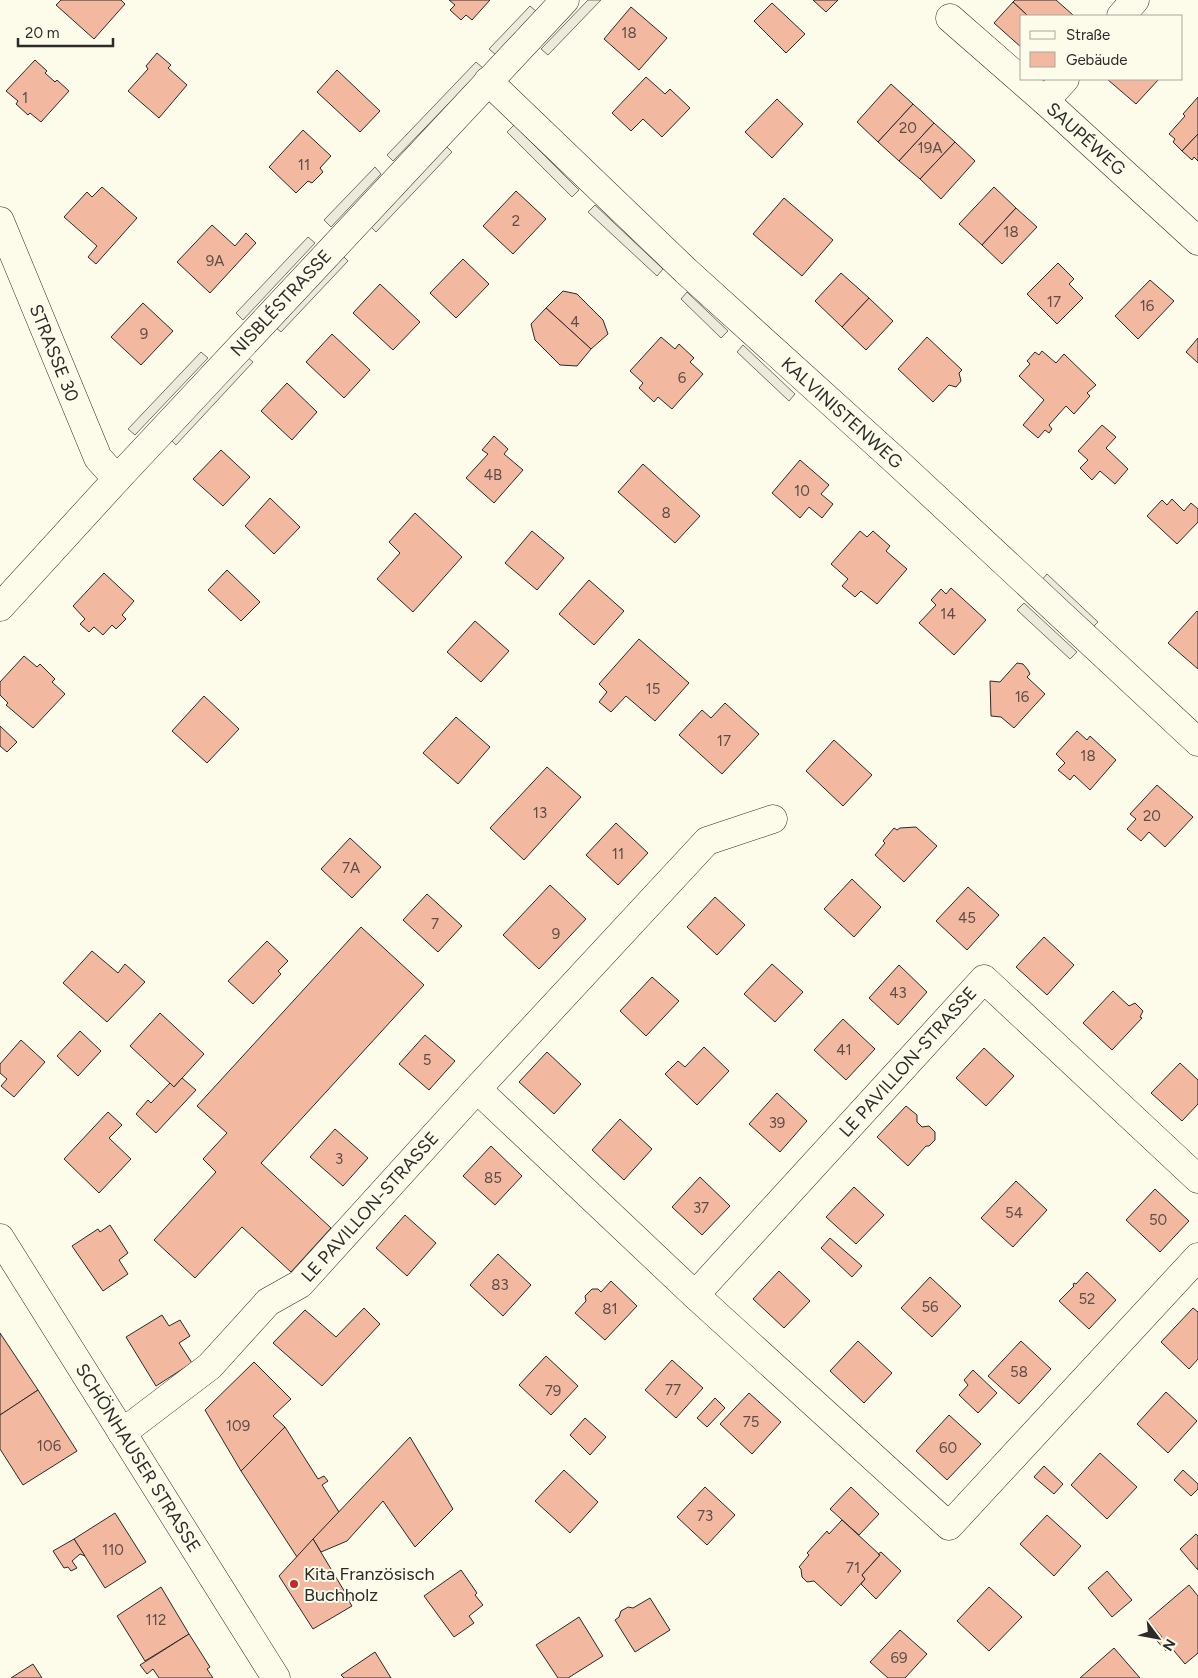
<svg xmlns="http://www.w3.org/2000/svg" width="1198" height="1678" viewBox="0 0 1198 1678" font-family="Figtree,sans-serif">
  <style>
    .parking { fill: #eceadb; stroke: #74746e }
    .building { fill: #f2b8a0; stroke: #2b2b2b }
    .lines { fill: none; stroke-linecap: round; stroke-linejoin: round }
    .minor-casing { stroke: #2b2b2b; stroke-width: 29 }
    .tertiary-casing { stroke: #2b2b2b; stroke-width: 29 }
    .minor { stroke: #fdfbea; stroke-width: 28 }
    .tertiary { stroke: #fdfbea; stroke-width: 28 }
    .poi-dot { fill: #c62828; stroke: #fdfbea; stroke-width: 2 }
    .labels { text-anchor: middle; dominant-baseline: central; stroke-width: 4; stroke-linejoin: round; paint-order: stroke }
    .number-label { font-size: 15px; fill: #5d4e48 }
    .street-label { font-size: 18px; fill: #2b2b2b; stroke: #fdfbea }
    .poi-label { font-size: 18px; fill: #2b2b2b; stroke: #fdfbea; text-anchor: start }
  </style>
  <rect width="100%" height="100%" fill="#fdfbea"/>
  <g class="parking">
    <path d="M 588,0 L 601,0 L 548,55 L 541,49 Z"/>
    <path d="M 530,6 L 537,12 L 496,55 L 489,49 Z"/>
    <path d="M 476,62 L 483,68 L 393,161 L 387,155 Z"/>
    <path d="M 514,125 L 579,190 L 572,197 L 507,132 Z"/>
    <path d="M 445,145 L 452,152 L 376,232 L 369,225 Z"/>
    <path d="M 375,167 L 381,174 L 331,227 L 324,220 Z"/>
    <path d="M 595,205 L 663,269 L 657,276 L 588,212 Z"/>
    <path d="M 308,237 L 315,243 L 243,320 L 236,313 Z"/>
    <path d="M 341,254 L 348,261 L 281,332 L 274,326 Z"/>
    <path d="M 687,292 L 728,331 L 721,338 L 681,299 Z"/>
    <path d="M 743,345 L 795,394 L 789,401 L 737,352 Z"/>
    <path d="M 201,352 L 208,358 L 135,435 L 128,429 Z"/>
    <path d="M 246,356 L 253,362 L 176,445 L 169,438 Z"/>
    <path d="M 1047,574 L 1098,622 L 1091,629 L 1041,581 Z"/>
    <path d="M 1024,603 L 1077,652 L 1070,659 L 1017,610 Z"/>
  </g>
  <g class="building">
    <path d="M 61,0 L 121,0 L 125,4 L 94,39 L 56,5 Z"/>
    <path d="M 449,0 L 490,0 L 472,20 L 466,15 L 461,20 L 450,10 L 455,5 Z"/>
    <path d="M 813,0 L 838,0 L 826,12 Z"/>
    <path d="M 1015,0 L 1056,0 L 1073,15 L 1071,16 L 1028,16 L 1013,2 Z"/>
    <path d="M 1013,2 L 1028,16 L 1022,16 L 1022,48 L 994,23 Z"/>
    <path d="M 772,3 L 805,34 L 786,53 L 754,21 Z"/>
    <path d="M 631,7 L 667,38 L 639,70 L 604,39 Z"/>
    <path d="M 157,53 L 171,65 L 168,68 L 187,85 L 159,118 L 128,91 L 148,69 L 146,66 Z"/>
    <path d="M 35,60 L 47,71 L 45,73 L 55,82 L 57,80 L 69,91 L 41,122 L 30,113 L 28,115 L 16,104 L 18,101 L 6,91 Z"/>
    <path d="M 337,70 L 380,111 L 360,132 L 317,92 Z"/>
    <path d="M 646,77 L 665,94 L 670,89 L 690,108 L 662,137 L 643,119 L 631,131 L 612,113 Z"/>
    <path d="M 1107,79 L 1159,79 L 1136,104 Z"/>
    <path d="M 891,84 L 913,104 L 878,142 L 857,122 Z"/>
    <path d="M 1198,97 L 1198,134 L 1182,151 L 1173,142 L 1175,139 L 1169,134 L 1185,116 L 1183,114 Z"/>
    <path d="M 777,99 L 803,124 L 772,158 L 745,132 Z"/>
    <path d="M 913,104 L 934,123 L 899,161 L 878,142 Z"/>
    <path d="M 934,123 L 955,142 L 920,179 L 899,161 Z"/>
    <path d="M 303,130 L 331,156 L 320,168 L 323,172 L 312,183 L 308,181 L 296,193 L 269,167 Z"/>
    <path d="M 1198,134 L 1198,161 L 1194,157 L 1192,160 L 1182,151 Z"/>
    <path d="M 955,142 L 975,161 L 941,199 L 920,179 Z"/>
    <path d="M 102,187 L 137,218 L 96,264 L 88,257 L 97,246 L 64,217 L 87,192 L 92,197 Z"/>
    <path d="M 994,187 L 1016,208 L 982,245 L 959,224 Z"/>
    <path d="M 516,191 L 546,219 L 513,254 L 483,226 Z"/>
    <path d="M 784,198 L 833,240 L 802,276 L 753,234 Z"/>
    <path d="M 1016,208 L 1037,227 L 1002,264 L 982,245 Z"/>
    <path d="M 212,225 L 235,246 L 246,233 L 256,243 L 210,293 L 177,262 Z"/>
    <path d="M 463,259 L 489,284 L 456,318 L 430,293 Z"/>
    <path d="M 1058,263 L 1074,279 L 1069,284 L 1083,298 L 1057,324 L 1027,294 Z"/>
    <path d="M 841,273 L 869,298 L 842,327 L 815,301 Z"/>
    <path d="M 1150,280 L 1174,301 L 1138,339 L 1115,316 Z"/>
    <path d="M 380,284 L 420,322 L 393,350 L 353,313 Z"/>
    <path d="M 563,291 L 577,294 L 603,320 L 608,334 L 591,349 L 546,308 Z"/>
    <path d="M 869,298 L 893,321 L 866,350 L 842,327 Z"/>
    <path d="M 143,303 L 173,331 L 141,365 L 111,337 Z"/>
    <path d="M 546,308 L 591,349 L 577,366 L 560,365 L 535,340 L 531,324 Z"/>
    <path d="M 332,334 L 370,370 L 344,398 L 306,362 Z"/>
    <path d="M 661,337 L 675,349 L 679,344 L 694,358 L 690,362 L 703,374 L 672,409 L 658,397 L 654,402 L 639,388 L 643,383 L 630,371 Z"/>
    <path d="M 927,337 L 962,370 L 959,373 L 961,381 L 956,387 L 949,385 L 933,402 L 898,369 Z"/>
    <path d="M 1198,338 L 1198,363 L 1186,352 Z"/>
    <path d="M 1042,351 L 1056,363 L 1064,354 L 1096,385 L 1087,393 L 1090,396 L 1074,414 L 1066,406 L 1049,425 L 1052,429 L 1049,433 L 1045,430 L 1038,438 L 1023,425 L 1044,400 L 1019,376 L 1030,364 L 1027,361 L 1035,352 L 1039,355 Z"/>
    <path d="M 287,383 L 317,412 L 292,440 L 261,411 Z"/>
    <path d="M 1102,425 L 1116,437 L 1106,448 L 1128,469 L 1115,484 L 1100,471 L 1092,480 L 1080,468 L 1088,460 L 1078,451 Z"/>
    <path d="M 494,436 L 508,449 L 504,454 L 523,470 L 494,503 L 466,478 L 488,454 L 482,450 Z"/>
    <path d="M 221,450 L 250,477 L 223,506 L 193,479 Z"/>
    <path d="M 800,460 L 829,485 L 821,494 L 833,504 L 822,518 L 809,507 L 800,518 L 772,493 Z"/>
    <path d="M 643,464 L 700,516 L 675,543 L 618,492 Z"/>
    <path d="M 270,498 L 300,527 L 274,554 L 245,526 Z"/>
    <path d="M 1172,499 L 1184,511 L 1191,503 L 1198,509 L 1198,522 L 1177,544 L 1147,516 L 1162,500 L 1167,505 Z"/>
    <path d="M 415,513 L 462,557 L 413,612 L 377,579 L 400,553 L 389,542 Z"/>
    <path d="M 532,531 L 564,558 L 537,590 L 505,563 Z"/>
    <path d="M 860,531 L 867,537 L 873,531 L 890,546 L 886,551 L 907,569 L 877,604 L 861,591 L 855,597 L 842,586 L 848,579 L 831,564 Z"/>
    <path d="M 227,570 L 260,602 L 241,621 L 208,590 Z"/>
    <path d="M 104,573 L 134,601 L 122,615 L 126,619 L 116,629 L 112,625 L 103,635 L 94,627 L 89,632 L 80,624 L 85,619 L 73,606 Z"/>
    <path d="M 589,580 L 624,611 L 594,645 L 559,614 Z"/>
    <path d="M 951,588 L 986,620 L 954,655 L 919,623 L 936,605 L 931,600 L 941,589 L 946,594 Z"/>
    <path d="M 1197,611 L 1198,612 L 1198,669 L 1168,643 Z"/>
    <path d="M 475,621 L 509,651 L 481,682 L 447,652 Z"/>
    <path d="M 639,639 L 689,683 L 655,721 L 626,696 L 611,712 L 599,702 L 607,692 L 599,684 Z"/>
    <path d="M 24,656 L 37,667 L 40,664 L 55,679 L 52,682 L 65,694 L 33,728 L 6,705 L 8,703 L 0,695 L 0,682 Z"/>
    <path d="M 1017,663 L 1023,664 L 1028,670 L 1030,674 L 1027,677 L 1045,694 L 1014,728 L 1001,717 L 991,716 L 990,681 L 1000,682 Z"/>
    <path d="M 204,696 L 239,729 L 207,763 L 172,731 Z"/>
    <path d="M 725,703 L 759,734 L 722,774 L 679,735 L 702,710 L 711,718 Z"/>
    <path d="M 456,717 L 490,747 L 458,784 L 423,753 Z"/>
    <path d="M 0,726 L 17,742 L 7,752 L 0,746 Z"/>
    <path d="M 1077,731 L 1087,740 L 1090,736 L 1116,760 L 1090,790 L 1074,775 L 1070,780 L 1058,770 L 1065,763 L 1056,754 Z"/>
    <path d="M 834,740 L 872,775 L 843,806 L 806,771 Z"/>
    <path d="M 547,767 L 581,797 L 524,860 L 490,828 Z"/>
    <path d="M 1157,785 L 1193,817 L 1165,847 L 1149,832 L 1141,841 L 1127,829 L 1136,819 L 1130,814 Z"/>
    <path d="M 616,823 L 648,853 L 618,885 L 586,855 Z"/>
    <path d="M 916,827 L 937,846 L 904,882 L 875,855 L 885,843 L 883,841 L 894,828 L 897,830 L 900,828 Z"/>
    <path d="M 350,838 L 381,867 L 352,898 L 321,869 Z"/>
    <path d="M 852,879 L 881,907 L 854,937 L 824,909 Z"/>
    <path d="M 550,885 L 586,919 L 539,969 L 503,935 Z"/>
    <path d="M 968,887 L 999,915 L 967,950 L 936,921 Z"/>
    <path d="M 427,894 L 462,926 L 438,952 L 403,920 Z"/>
    <path d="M 715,897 L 745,925 L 717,955 L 687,927 Z"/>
    <path d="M 361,927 L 424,985 L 261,1163 L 331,1228 L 291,1272 L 242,1227 L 195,1278 L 154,1240 L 216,1172 L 203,1159 L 227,1133 L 197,1106 Z"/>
    <path d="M 1044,937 L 1074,965 L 1047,995 L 1016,967 Z"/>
    <path d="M 267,941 L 288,961 L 278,971 L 281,974 L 253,1004 L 228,981 Z"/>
    <path d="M 92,951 L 118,973 L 125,964 L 145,982 L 107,1022 L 63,983 Z"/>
    <path d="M 772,964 L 803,992 L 775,1022 L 744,994 Z"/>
    <path d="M 899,965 L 927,992 L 898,1025 L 869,998 Z"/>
    <path d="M 652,977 L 679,1001 L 646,1036 L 620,1011 Z"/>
    <path d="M 1113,991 L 1129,1006 L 1135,1003 L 1143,1011 L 1140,1017 L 1142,1018 L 1112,1050 L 1083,1023 Z"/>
    <path d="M 160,1013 L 204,1054 L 174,1087 L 130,1046 Z"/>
    <path d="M 843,1019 L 875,1049 L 846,1080 L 814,1050 Z"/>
    <path d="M 80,1031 L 101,1051 L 78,1076 L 57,1056 Z"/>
    <path d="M 425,1035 L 455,1061 L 429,1090 L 399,1064 Z"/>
    <path d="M 21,1040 L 45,1062 L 14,1097 L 1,1086 L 7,1079 L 0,1073 L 0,1064 Z"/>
    <path d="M 704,1047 L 729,1071 L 697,1105 L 665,1074 L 678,1061 L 685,1067 Z"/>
    <path d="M 984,1048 L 1014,1076 L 986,1106 L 956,1078 Z"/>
    <path d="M 547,1052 L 581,1084 L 554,1114 L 519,1082 Z"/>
    <path d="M 1180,1063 L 1198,1080 L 1198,1104 L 1182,1121 L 1151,1093 Z"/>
    <path d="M 182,1078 L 196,1090 L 156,1133 L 136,1114 L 148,1100 L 151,1103 L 170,1083 L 174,1087 Z"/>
    <path d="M 777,1093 L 807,1121 L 780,1152 L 749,1124 Z"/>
    <path d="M 906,1106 L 917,1115 L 917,1122 L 922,1127 L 929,1126 L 935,1132 L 935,1140 L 929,1146 L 926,1146 L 908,1166 L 877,1137 Z"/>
    <path d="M 108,1112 L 122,1125 L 109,1138 L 131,1159 L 99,1193 L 64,1159 Z"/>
    <path d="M 620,1119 L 652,1149 L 624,1180 L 592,1150 Z"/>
    <path d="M 335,1129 L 368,1158 L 343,1186 L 310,1157 Z"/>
    <path d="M 491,1146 L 522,1176 L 495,1205 L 463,1176 Z"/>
    <path d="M 700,1177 L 730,1206 L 702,1235 L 672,1207 Z"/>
    <path d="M 1016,1181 L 1047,1210 L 1013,1247 L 981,1218 Z"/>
    <path d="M 854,1187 L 884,1215 L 856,1244 L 826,1217 Z"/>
    <path d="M 1155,1189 L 1189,1221 L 1160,1252 L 1126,1220 Z"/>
    <path d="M 405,1215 L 436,1243 L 407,1276 L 376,1248 Z"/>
    <path d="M 110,1225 L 128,1253 L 119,1260 L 128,1274 L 103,1291 L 72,1246 L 98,1229 L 100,1232 Z"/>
    <path d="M 830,1238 L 862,1266 L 852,1277 L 821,1248 Z"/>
    <path d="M 498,1254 L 531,1285 L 503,1316 L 470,1285 Z"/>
    <path d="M 779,1271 L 810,1301 L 784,1328 L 753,1299 Z"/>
    <path d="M 1087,1272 L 1116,1300 L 1089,1329 L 1059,1301 L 1074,1286 L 1073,1285 L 1074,1283 L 1076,1284 Z"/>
    <path d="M 930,1277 L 961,1306 L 932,1337 L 901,1308 Z"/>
    <path d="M 611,1281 L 637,1306 L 605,1340 L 575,1313 L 586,1301 L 585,1296 L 592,1289 L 598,1289 L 601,1292 Z"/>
    <path d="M 364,1308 L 380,1324 L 322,1386 L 273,1343 L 305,1310 L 336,1337 Z"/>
    <path d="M 1193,1308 L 1198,1312 L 1198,1359 L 1189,1369 L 1161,1342 Z"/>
    <path d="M 162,1315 L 169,1326 L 180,1320 L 190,1336 L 179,1343 L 192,1363 L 156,1386 L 126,1337 Z"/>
    <path d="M 0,1333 L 38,1390 L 0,1415 Z"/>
    <path d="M 858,1341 L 892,1373 L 864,1403 L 830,1371 Z"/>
    <path d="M 1021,1341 L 1051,1369 L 1019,1404 L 988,1376 Z"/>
    <path d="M 546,1356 L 578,1386 L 551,1415 L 519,1385 Z"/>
    <path d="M 672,1360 L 703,1388 L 676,1418 L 645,1390 Z"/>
    <path d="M 254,1362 L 291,1399 L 273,1416 L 285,1427 L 241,1471 L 205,1410 Z"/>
    <path d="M 973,1370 L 997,1393 L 978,1413 L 959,1395 L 968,1385 L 964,1380 Z"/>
    <path d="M 38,1390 L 77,1451 L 23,1485 L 0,1449 L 0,1415 Z"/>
    <path d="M 1166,1392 L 1197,1421 L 1168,1453 L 1137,1424 Z"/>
    <path d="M 749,1393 L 781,1422 L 752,1454 L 720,1424 Z"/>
    <path d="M 715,1398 L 725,1408 L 707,1427 L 697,1418 Z"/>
    <path d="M 949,1415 L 981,1444 L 947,1480 L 916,1451 Z"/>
    <path d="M 585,1418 L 606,1437 L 590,1455 L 570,1435 Z"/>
    <path d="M 285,1427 L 318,1479 L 324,1476 L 328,1481 L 322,1485 L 339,1512 L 297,1557 L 241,1471 Z"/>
    <path d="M 410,1437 L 453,1509 L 415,1547 L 383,1501 L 347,1541 L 321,1552 L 313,1539 Z"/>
    <path d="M 1100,1453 L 1137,1487 L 1107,1519 L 1071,1485 Z"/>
    <path d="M 1044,1466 L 1063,1484 L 1054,1494 L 1034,1477 Z"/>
    <path d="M 564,1470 L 598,1502 L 570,1533 L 535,1501 Z"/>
    <path d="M 1183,1470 L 1198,1484 L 1198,1489 L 1191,1496 L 1174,1480 Z"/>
    <path d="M 705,1487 L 735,1515 L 707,1545 L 677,1517 Z"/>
    <path d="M 851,1487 L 879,1514 L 859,1535 L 830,1509 Z"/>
    <path d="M 115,1513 L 146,1562 L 105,1588 L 74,1539 Z"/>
    <path d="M 1047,1515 L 1081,1546 L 1054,1576 L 1020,1544 Z"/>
    <path d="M 842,1520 L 880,1555 L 862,1575 L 865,1579 L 841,1606 L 814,1581 L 807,1582 L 802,1577 L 801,1569 L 799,1567 L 809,1555 L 807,1553 L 827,1531 L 829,1534 Z"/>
    <path d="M 1196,1534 L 1198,1536 L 1198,1570 L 1180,1549 Z"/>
    <path d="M 74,1539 L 85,1556 L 80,1554 L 72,1561 L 77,1568 L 71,1571 L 68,1567 L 64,1568 L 53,1551 Z"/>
    <path d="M 313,1539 L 346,1594 L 351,1591 L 355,1598 L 349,1601 L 352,1606 L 313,1629 L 279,1576 Z"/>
    <path d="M 881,1552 L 901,1571 L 876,1599 L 861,1584 L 865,1579 L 862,1575 L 880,1555 L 878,1554 Z"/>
    <path d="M 461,1570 L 477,1593 L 475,1595 L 483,1605 L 469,1616 L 474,1623 L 454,1637 L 424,1596 Z"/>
    <path d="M 1107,1571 L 1132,1600 L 1112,1617 L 1088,1588 Z"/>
    <path d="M 1189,1585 L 1198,1596 L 1198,1653 L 1185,1664 L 1170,1646 L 1166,1651 L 1157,1641 L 1162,1637 L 1148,1620 Z"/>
    <path d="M 161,1587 L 189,1634 L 145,1661 L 117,1616 Z"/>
    <path d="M 989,1587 L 1022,1617 L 989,1651 L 957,1621 Z"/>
    <path d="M 650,1598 L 670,1630 L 635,1652 L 615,1620 L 619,1617 L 621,1611 L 628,1607 L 633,1608 Z"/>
    <path d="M 579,1617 L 603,1656 L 568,1678 L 558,1678 L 536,1645 Z"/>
    <path d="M 900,1630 L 927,1654 L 905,1678 L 888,1678 L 870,1662 Z"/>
    <path d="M 189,1634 L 210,1667 L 207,1669 L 213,1678 L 159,1678 L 153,1669 L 147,1674 L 140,1665 Z"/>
    <path d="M 1114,1648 L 1140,1678 L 1080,1678 Z"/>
    <path d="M 375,1652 L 391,1678 L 344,1678 L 341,1675 Z"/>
    <path d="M 33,1664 L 42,1678 L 11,1678 Z"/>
  </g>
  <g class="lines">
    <defs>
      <g id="minor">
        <path d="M 1121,16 L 1135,0"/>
        <path d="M 950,18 L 1045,101 L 1198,241"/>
        <path d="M 488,81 L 686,271 L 897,462 L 1198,742"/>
        <path d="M 1045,101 L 1065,79"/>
        <path d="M 0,221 L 98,458 L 117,479"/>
        <path d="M 0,607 L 117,479 L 565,0"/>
        <path d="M 477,1089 L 695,1295 L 949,1526 L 1198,1257"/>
        <path d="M 695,1295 L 984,979 L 1198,1179"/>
        <path d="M 122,1433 L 210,1366 L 268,1302 L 300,1284 L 477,1089 L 707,841 L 773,819"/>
      </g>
      <path id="tertiary" d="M 0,1238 L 276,1678"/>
    </defs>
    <use href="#minor" class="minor-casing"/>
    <use href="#tertiary" class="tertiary-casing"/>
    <use href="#minor" class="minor"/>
    <use href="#tertiary" class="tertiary"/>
  </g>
  <circle class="poi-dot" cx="294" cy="1584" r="5"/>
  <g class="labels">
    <g class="number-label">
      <text x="629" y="33">18</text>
      <text x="25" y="98">1</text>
      <text x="908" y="128">20</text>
      <text x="930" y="148">19A</text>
      <text x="304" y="165">11</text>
      <text x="516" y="221">2</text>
      <text x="1011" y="232">18</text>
      <text x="215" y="261">9A</text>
      <text x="1054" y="302">17</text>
      <text x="1147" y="306">16</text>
      <text x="575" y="322">4</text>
      <text x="144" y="334">9</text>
      <text x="682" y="378">6</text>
      <text x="493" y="475">4B</text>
      <text x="802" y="491">10</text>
      <text x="666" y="513">8</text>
      <text x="948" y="614">14</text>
      <text x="653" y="689">15</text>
      <text x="1022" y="697">16</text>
      <text x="724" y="741">17</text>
      <text x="1088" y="756">18</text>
      <text x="540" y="813">13</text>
      <text x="1152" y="816">20</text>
      <text x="618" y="854">11</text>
      <text x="351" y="868">7A</text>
      <text x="967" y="918">45</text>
      <text x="435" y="924">7</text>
      <text x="556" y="934">9</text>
      <text x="898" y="993">43</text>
      <text x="844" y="1050">41</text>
      <text x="427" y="1060">5</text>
      <text x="777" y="1123">39</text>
      <text x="339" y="1159">3</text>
      <text x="493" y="1178">85</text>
      <text x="701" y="1208">37</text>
      <text x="1014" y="1213">54</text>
      <text x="1158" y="1220">50</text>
      <text x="500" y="1285">83</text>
      <text x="1087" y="1299">52</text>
      <text x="930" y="1307">56</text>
      <text x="610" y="1309">81</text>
      <text x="1019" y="1372">58</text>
      <text x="673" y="1390">77</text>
      <text x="553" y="1391">79</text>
      <text x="751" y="1422">75</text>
      <text x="238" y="1426">109</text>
      <text x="49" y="1446">106</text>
      <text x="948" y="1448">60</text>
      <text x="705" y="1516">73</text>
      <text x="113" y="1550">110</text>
      <text x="853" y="1568">71</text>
      <text x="156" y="1620">112</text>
      <text x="899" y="1658">69</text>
    </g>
    <g class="street-label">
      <text transform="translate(1086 139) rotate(42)">SAUPÉWEG</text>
      <text transform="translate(281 303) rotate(-47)">NISBLÉSTRASSE</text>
      <text transform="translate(54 353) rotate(68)">STRASSE 30</text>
      <text transform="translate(842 413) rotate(42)">KALVINISTENWEG</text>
      <text transform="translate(908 1062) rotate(-48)">LE PAVILLON-STRASSE</text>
      <text transform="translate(370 1207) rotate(-48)">LE PAVILLON-STRASSE</text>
      <text transform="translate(138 1458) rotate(58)">SCHÖNHAUSER STRASSE</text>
    </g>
    <g class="poi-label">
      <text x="304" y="1574">Kita Französisch<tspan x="304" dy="21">Buchholz</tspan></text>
    </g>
  </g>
  <rect x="1020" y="15" width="162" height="65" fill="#fdfbea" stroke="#a9a89e"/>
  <rect x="1030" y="31" width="25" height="8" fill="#fdfbea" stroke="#a9a89e"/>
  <text x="1066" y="40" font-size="15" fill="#2b2b2b">Straße</text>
  <rect x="1030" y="52" width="25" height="15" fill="#f2b8a0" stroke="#a9a89e"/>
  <text x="1066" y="65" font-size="15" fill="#2b2b2b">Gebäude</text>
  <g transform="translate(1158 1638) rotate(122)" stroke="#fdfbea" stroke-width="4" paint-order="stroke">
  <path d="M0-4L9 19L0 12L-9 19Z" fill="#2b2b2b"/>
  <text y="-8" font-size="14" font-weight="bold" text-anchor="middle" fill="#2b2b2b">N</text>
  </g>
  <path d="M18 38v8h95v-8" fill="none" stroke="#2b2b2b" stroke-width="2.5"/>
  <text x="25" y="38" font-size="15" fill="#2b2b2b" stroke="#fdfbea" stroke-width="4" paint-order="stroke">20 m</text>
</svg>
